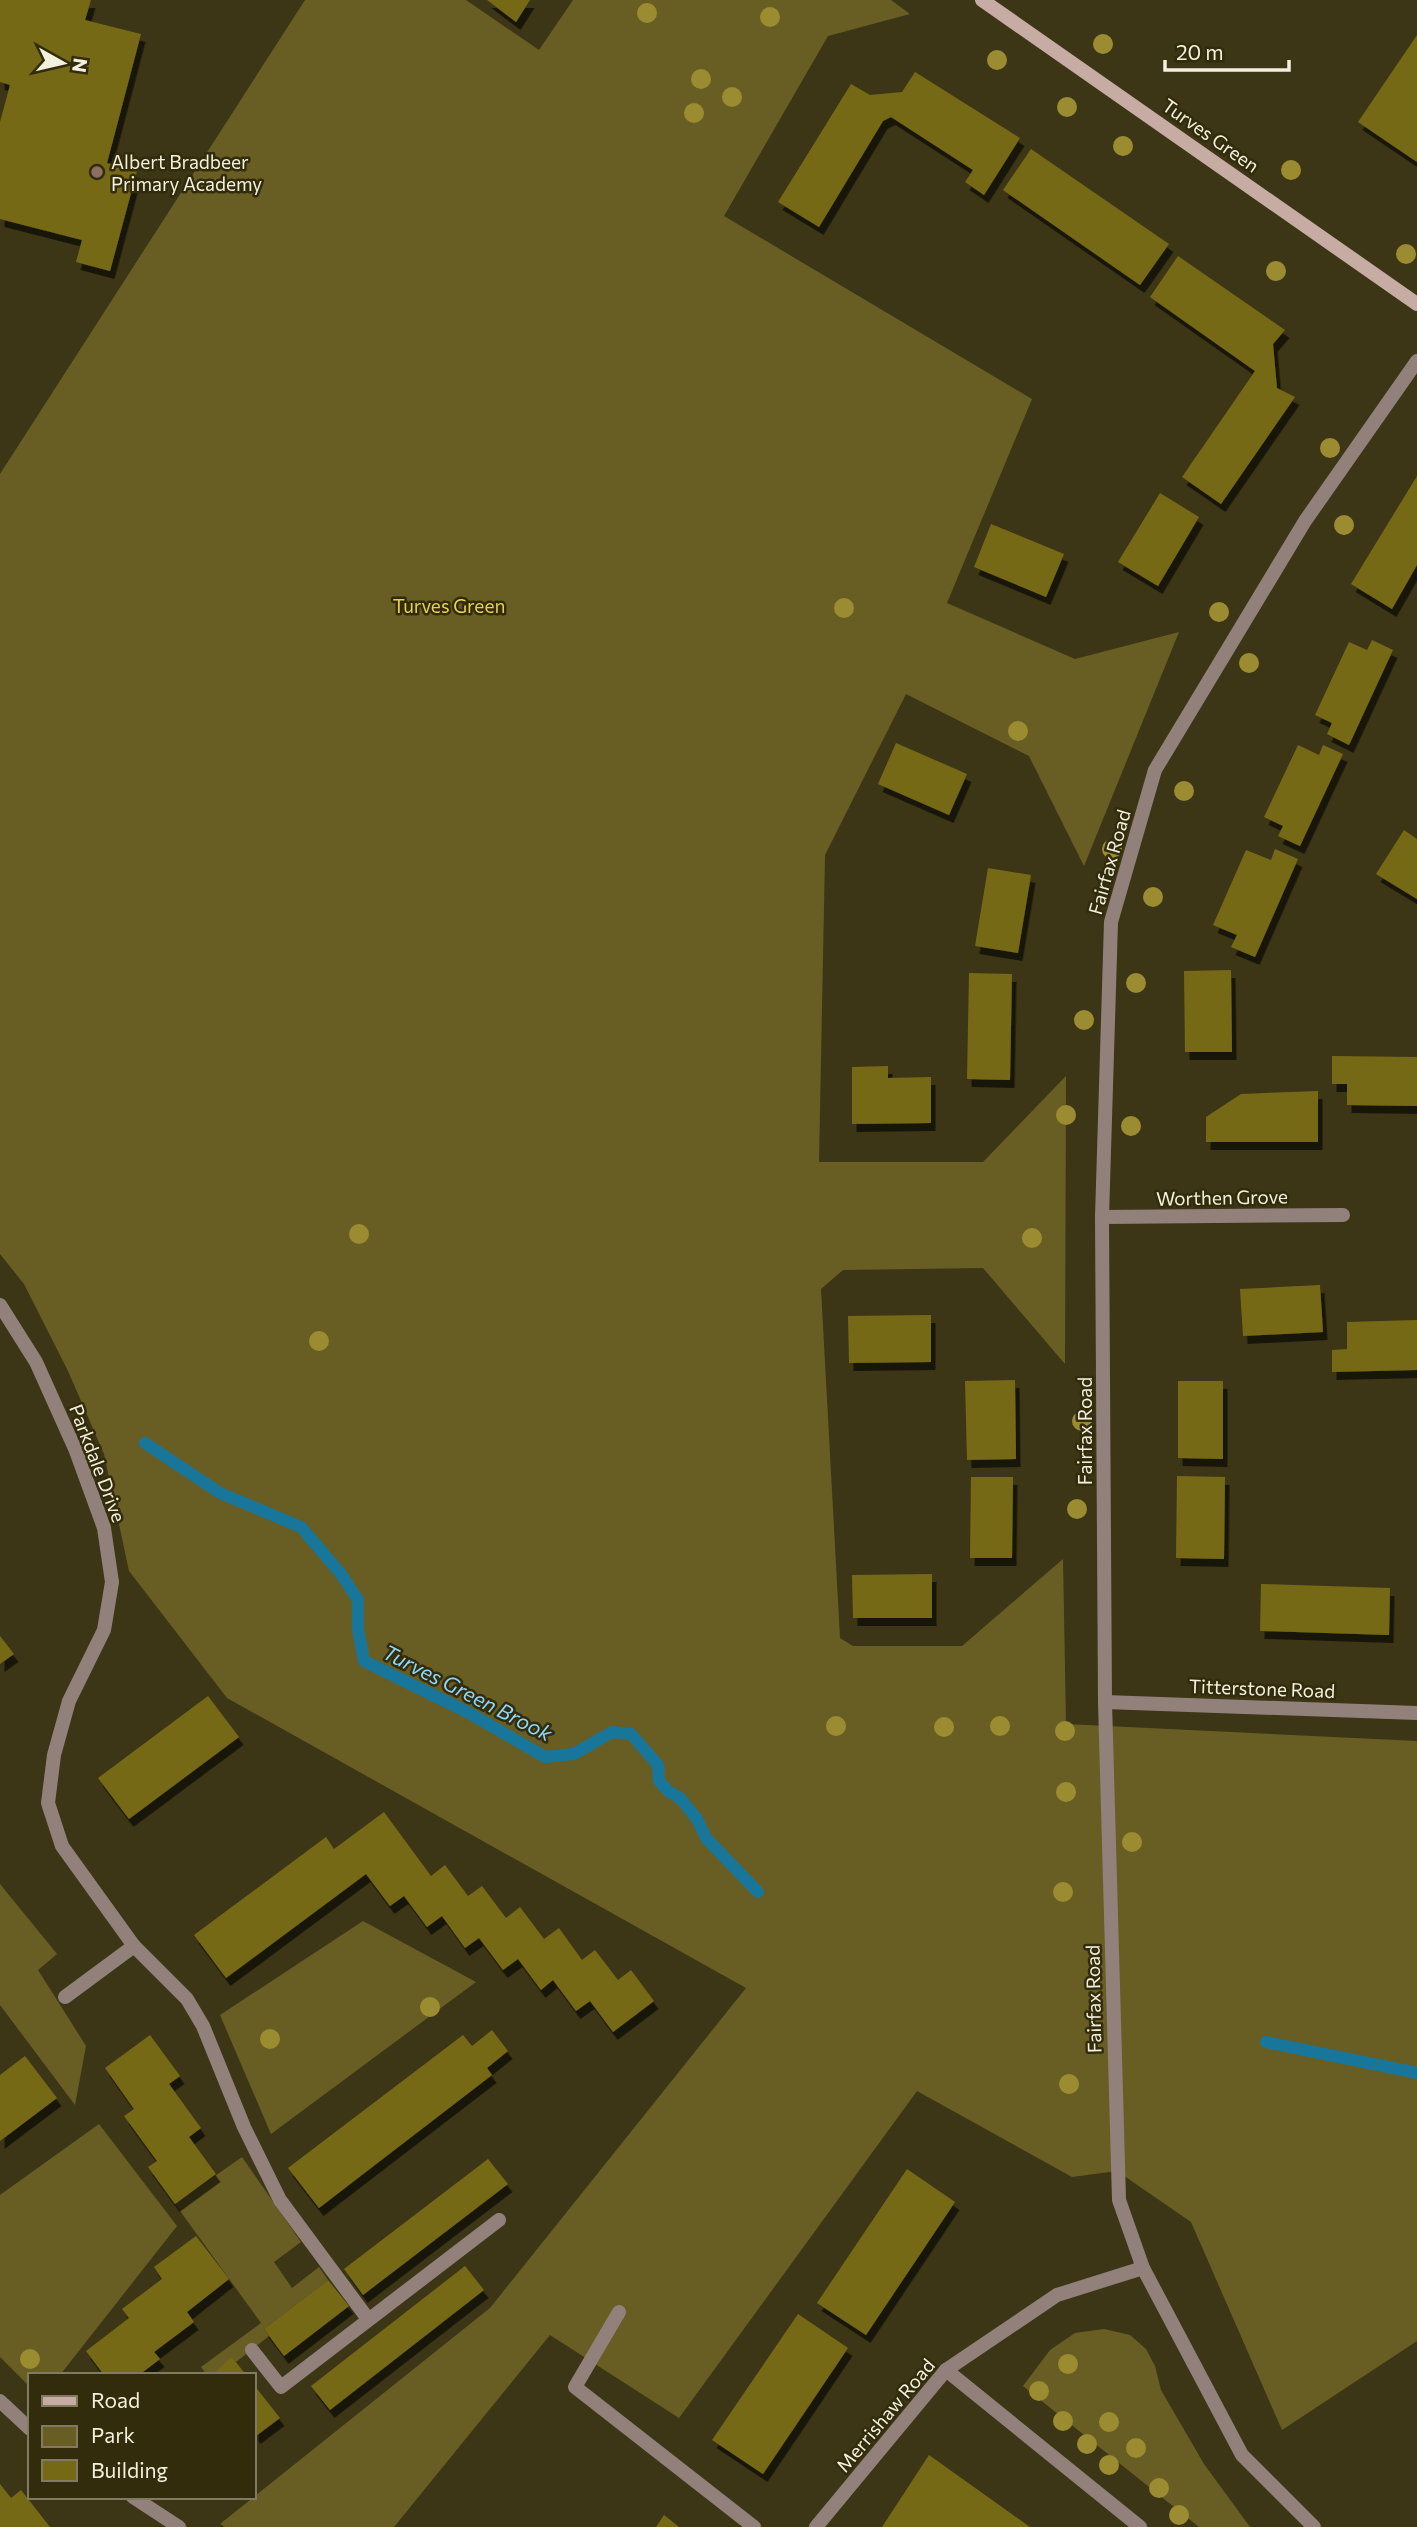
<svg xmlns="http://www.w3.org/2000/svg" width="1417" height="2527" viewBox="0 0 1417 2527" font-family="Commissioner,sans-serif">
  <style>
    .green { fill: #685e24 }
    .lines { fill: none; stroke-linecap: round; stroke-linejoin: round }
    .stream { stroke: #19769b; stroke-width: 12 }
    .building { fill: #766916; filter: url(#shadow) }
    .lane { stroke: #92817b; stroke-width: 14 }
    .street { stroke: #92817b; stroke-width: 14 }
    .secondary { stroke: #c6aca2; stroke-width: 14 }
    .tree { fill: #9b8c32 }
    .education-dot { fill: #8d6e63; stroke: #322c0c; stroke-width: 2.5 }
    .labels { text-anchor: middle; dominant-baseline: central; stroke-width: 5; stroke-linejoin: round; paint-order: stroke }
    .street-label { font-size: 19px; fill: #f3f0de; stroke: #322c0c }
    .poi-label { font-size: 19px; fill: #f3f0de; stroke: #322c0c; text-anchor: start }
    .park-label { font-size: 19px; fill: #e9d248; stroke: #322c0c }
    .water-label { font-size: 21px; font-style: italic; fill: #8bd7fd; stroke: #322c0c }
  </style>
  <defs>
    <filter id="shadow"><feDropShadow dx="4.5" dy="8" stdDeviation="0" flood-color="#0009"/></filter>
  </defs>
  <rect width="100%" height="100%" fill="#3c3616"/>
  <g class="green">
    <path d="M 305,0 L 466,0 L 539,50 L 573,0 L 891,0 L 910,14 L 828,36 L 724,216 L 1032,399 L 947,603 L 1075,659 L 1179,632 L 1084,866 L 1029,756 L 906,694 L 825,855 L 819,1162 L 983,1162 L 1066,1076 L 1065,1364 L 983,1268 L 843,1270 L 821,1289 L 840,1638 L 853,1646 L 962,1646 L 1063,1559 L 1066,1724 L 1417,1741 L 1417,2341 L 1282,2430 L 1191,2222 L 1117,2171 L 1072,2177 L 917,2091 L 679,2418 L 550,2335 L 394,2527 L 225,2527 L 220,2524 L 490,2308 L 746,1988 L 227,1698 L 129,1571 L 104,1454 L 68,1371 L 24,1284 L 0,1254 L 0,474 Z"/>
    <path d="M 0,1884 L 57,1954 L 38,1970 L 86,2046 L 75,2105 L 0,2005 Z"/>
    <path d="M 363,1921 L 476,1982 L 271,2134 L 220,2015 Z"/>
    <path d="M 99,2124 L 177,2226 L 60,2375 L 30,2375 L 30,2387 L 0,2357 L 0,2195 Z"/>
    <path d="M 242,2157 L 301,2242 L 274,2262 L 292,2288 L 319,2267 L 328,2280 L 264,2329 L 269,2336 L 236,2362 L 232,2358 L 211,2375 L 207,2375 L 201,2367 L 261,2323 L 175,2204 Z"/>
    <path d="M 1104,2329 L 1130,2335 L 1146,2349 L 1155,2366 L 1161,2390 L 1204,2464 L 1250,2527 L 1199,2527 L 1023,2386 L 1050,2350 L 1075,2333 Z"/>
  </g>
  <g class="lines">
    <g class="stream">
      <path d="M 145,1443 L 220,1493 L 301,1527 L 341,1574 L 358,1600 L 358,1629 L 364,1661 L 469,1713 L 545,1757 L 574,1754 L 612,1732 L 631,1734 L 658,1765 L 659,1781 L 668,1791 L 680,1798 L 697,1819 L 706,1838 L 758,1892"/>
      <path d="M 1266,2042 L 1417,2073"/>
    </g>
  </g>
  <g class="building">
    <path d="M 0,0 L 91,0 L 85,20 L 141,34 L 107,163 L 137,171 L 110,271 L 76,262 L 82,240 L 0,219 L 0,122 L 10,85 L 0,82 Z"/>
    <path d="M 487,0 L 530,0 L 516,22 Z"/>
    <path d="M 1417,35 L 1417,162 L 1358,122 Z"/>
    <path d="M 915,72 L 1020,138 L 984,195 L 965,182 L 973,170 L 891,117 L 883,121 L 819,227 L 778,202 L 851,84 L 870,95 L 902,92 Z"/>
    <path d="M 1031,149 L 1169,244 L 1140,285 L 1003,190 Z"/>
    <path d="M 1178,256 L 1285,330 L 1273,344 L 1277,388 L 1295,397 L 1221,504 L 1182,477 L 1255,371 L 1150,297 Z"/>
    <path d="M 1417,476 L 1417,565 L 1392,609 L 1351,584 Z"/>
    <path d="M 1160,493 L 1199,517 L 1158,586 L 1118,562 Z"/>
    <path d="M 991,524 L 1064,554 L 1046,597 L 974,567 Z"/>
    <path d="M 1372,640 L 1393,650 L 1349,745 L 1327,734 L 1332,723 L 1315,715 L 1349,642 L 1367,650 Z"/>
    <path d="M 896,743 L 967,774 L 949,815 L 878,784 Z"/>
    <path d="M 1298,745 L 1319,755 L 1323,745 L 1343,754 L 1300,846 L 1278,836 L 1283,826 L 1264,817 Z"/>
    <path d="M 1404,830 L 1417,839 L 1417,899 L 1376,874 Z"/>
    <path d="M 1275,849 L 1298,859 L 1255,957 L 1231,947 L 1237,935 L 1213,925 L 1246,850 L 1271,860 Z"/>
    <path d="M 988,868 L 1031,875 L 1018,953 L 975,946 Z"/>
    <path d="M 1231,970 L 1232,1052 L 1185,1052 L 1184,971 Z"/>
    <path d="M 969,973 L 1012,974 L 1010,1080 L 967,1079 Z"/>
    <path d="M 1332,1056 L 1417,1057 L 1417,1106 L 1347,1105 L 1347,1084 L 1332,1084 Z"/>
    <path d="M 888,1066 L 888,1078 L 931,1077 L 931,1123 L 852,1124 L 852,1067 Z"/>
    <path d="M 1318,1091 L 1318,1142 L 1206,1142 L 1206,1117 L 1241,1094 Z"/>
    <path d="M 1320,1285 L 1323,1332 L 1243,1336 L 1240,1289 Z"/>
    <path d="M 931,1315 L 931,1362 L 849,1363 L 848,1316 Z"/>
    <path d="M 1417,1320 L 1417,1370 L 1332,1372 L 1332,1350 L 1347,1349 L 1347,1322 Z"/>
    <path d="M 1015,1380 L 1016,1459 L 967,1460 L 965,1381 Z"/>
    <path d="M 1178,1381 L 1223,1381 L 1223,1459 L 1178,1458 Z"/>
    <path d="M 1177,1476 L 1225,1477 L 1224,1559 L 1176,1558 Z"/>
    <path d="M 971,1477 L 1013,1477 L 1012,1558 L 970,1558 Z"/>
    <path d="M 932,1574 L 932,1618 L 853,1618 L 852,1575 Z"/>
    <path d="M 1261,1584 L 1390,1588 L 1389,1635 L 1260,1631 Z"/>
    <path d="M 0,1636 L 14,1654 L 0,1664 Z"/>
    <path d="M 208,1696 L 239,1737 L 129,1819 L 98,1778 Z"/>
    <path d="M 384,1812 L 431,1876 L 445,1865 L 468,1896 L 482,1886 L 506,1918 L 520,1907 L 544,1939 L 559,1928 L 582,1960 L 595,1950 L 618,1980 L 631,1970 L 654,2001 L 613,2032 L 590,2001 L 576,2011 L 553,1980 L 541,1990 L 518,1959 L 503,1970 L 479,1938 L 465,1948 L 442,1916 L 427,1927 L 404,1896 L 390,1906 L 366,1874 L 226,1978 L 194,1935 L 326,1837 L 334,1849 Z"/>
    <path d="M 492,2030 L 508,2051 L 487,2068 L 492,2075 L 319,2208 L 288,2168 L 463,2035 L 472,2046 Z"/>
    <path d="M 150,2035 L 180,2076 L 169,2084 L 201,2128 L 189,2137 L 216,2174 L 175,2204 L 148,2167 L 157,2161 L 124,2116 L 134,2109 L 105,2068 Z"/>
    <path d="M 25,2056 L 57,2098 L 0,2141 L 0,2075 Z"/>
    <path d="M 488,2159 L 508,2184 L 363,2295 L 344,2269 Z"/>
    <path d="M 907,2169 L 955,2202 L 866,2335 L 817,2303 Z"/>
    <path d="M 196,2236 L 229,2279 L 187,2312 L 194,2322 L 154,2352 L 160,2359 L 139,2375 L 104,2375 L 86,2351 L 129,2318 L 122,2309 L 162,2279 L 154,2267 Z"/>
    <path d="M 465,2266 L 484,2290 L 330,2410 L 311,2386 Z"/>
    <path d="M 328,2280 L 349,2306 L 284,2356 L 264,2329 Z"/>
    <path d="M 798,2314 L 848,2348 L 763,2474 L 712,2440 Z"/>
    <path d="M 232,2357 L 246,2375 L 211,2375 Z"/>
    <path d="M 254,2385 L 280,2418 L 256,2436 L 254,2433 Z"/>
    <path d="M 929,2455 L 1030,2527 L 882,2527 Z"/>
    <path d="M 0,2484 L 11,2498 L 21,2490 L 50,2527 L 0,2527 Z"/>
    <path d="M 664,2515 L 679,2527 L 656,2527 Z"/>
  </g>
  <g class="lines">
    <g class="lane">
      <path d="M 134,1946 L 187,1999 L 203,2026 L 244,2127 L 280,2200 L 368,2319"/>
      <path d="M 619,2312 L 575,2387 L 754,2527"/>
      <path d="M 252,2350 L 281,2387 L 499,2220"/>
      <path d="M 946,2370 L 1140,2527"/>
    </g>
    <g class="street">
      <path d="M 1102,1217 L 1343,1215"/>
      <path d="M 0,1305 L 36,1362 L 76,1451 L 104,1528 L 112,1582 L 104,1630 L 69,1701 L 54,1755 L 48,1803 L 62,1846 L 134,1946 L 65,1997"/>
      <path d="M 1105,1702 L 1417,1713"/>
      <path d="M 0,2401 L 30,2429"/>
      <path d="M 133,2497 L 179,2527"/>
      <path d="M 816,2527 L 946,2370 L 1057,2295 L 1143,2268"/>
      <path d="M 1314,2527 L 1242,2455 L 1143,2268 L 1119,2200 L 1105,1702 L 1102,1217 L 1111,922 L 1155,770 L 1305,521 L 1417,361"/>
    </g>
    <path class="secondary" d="M 982,0 L 1417,304"/>
  </g>
  <g class="tree">
    <circle cx="647" cy="13" r="10"/>
    <circle cx="770" cy="17" r="10"/>
    <circle cx="1103" cy="44" r="10"/>
    <circle cx="997" cy="60" r="10"/>
    <circle cx="701" cy="79" r="10"/>
    <circle cx="732" cy="97" r="10"/>
    <circle cx="1067" cy="107" r="10"/>
    <circle cx="694" cy="113" r="10"/>
    <circle cx="1123" cy="146" r="10"/>
    <circle cx="1291" cy="170" r="10"/>
    <circle cx="1406" cy="254" r="10"/>
    <circle cx="1276" cy="271" r="10"/>
    <circle cx="1330" cy="448" r="10"/>
    <circle cx="1344" cy="525" r="10"/>
    <circle cx="844" cy="608" r="10"/>
    <circle cx="1219" cy="612" r="10"/>
    <circle cx="1249" cy="663" r="10"/>
    <circle cx="1018" cy="731" r="10"/>
    <circle cx="1184" cy="791" r="10"/>
    <circle cx="1112" cy="849" r="10"/>
    <circle cx="1153" cy="897" r="10"/>
    <circle cx="1136" cy="983" r="10"/>
    <circle cx="1084" cy="1020" r="10"/>
    <circle cx="1066" cy="1115" r="10"/>
    <circle cx="1131" cy="1126" r="10"/>
    <circle cx="359" cy="1234" r="10"/>
    <circle cx="1032" cy="1238" r="10"/>
    <circle cx="319" cy="1341" r="10"/>
    <circle cx="1082" cy="1421" r="10"/>
    <circle cx="1077" cy="1509" r="10"/>
    <circle cx="836" cy="1726" r="10"/>
    <circle cx="1000" cy="1726" r="10"/>
    <circle cx="944" cy="1727" r="10"/>
    <circle cx="1065" cy="1731" r="10"/>
    <circle cx="1066" cy="1792" r="10"/>
    <circle cx="1132" cy="1842" r="10"/>
    <circle cx="1063" cy="1892" r="10"/>
    <circle cx="430" cy="2007" r="10"/>
    <circle cx="270" cy="2039" r="10"/>
    <circle cx="1069" cy="2084" r="10"/>
    <circle cx="30" cy="2359" r="10"/>
    <circle cx="1068" cy="2364" r="10"/>
    <circle cx="1039" cy="2391" r="10"/>
    <circle cx="1063" cy="2421" r="10"/>
    <circle cx="1109" cy="2422" r="10"/>
    <circle cx="1087" cy="2444" r="10"/>
    <circle cx="1136" cy="2448" r="10"/>
    <circle cx="1109" cy="2465" r="10"/>
    <circle cx="1159" cy="2488" r="10"/>
    <circle cx="1179" cy="2515" r="10"/>
  </g>
  <circle class="education-dot" cx="97" cy="172" r="7"/>
  <g class="labels">
    <g class="street-label">
      <text transform="translate(1211 135) rotate(35)">Turves Green</text>
      <text transform="translate(1109 862) rotate(-74)">Fairfax Road</text>
      <text transform="translate(1222 1197) rotate(-1)">Worthen Grove</text>
      <text transform="translate(1084 1431) rotate(-90)">Fairfax Road</text>
      <text transform="translate(98 1463) rotate(69)">Parkdale Drive</text>
      <text transform="translate(1262 1688) rotate(2)">Titterstone Road</text>
      <text transform="translate(1093 1999) rotate(-91)">Fairfax Road</text>
      <text transform="translate(885 2415) rotate(-50)">Merrishaw Road</text>
    </g>
    <g class="poi-label">
      <text x="111" y="161">Albert Bradbeer<tspan x="111" dy="22">Primary Academy</tspan></text>
    </g>
    <g class="park-label">
      <text x="449" y="605">Turves Green</text>
    </g>
    <g class="water-label">
      <text transform="translate(468 1692) rotate(27)">Turves Green Brook</text>
    </g>
  </g>
  <rect x="28" y="2373" width="228" height="126" fill="#322c0c" stroke="#7f7a60" stroke-width="2"/>
  <rect x="42" y="2396" width="35" height="10" fill="#c6aca2" stroke="#7f7a60" stroke-width="2"/>
  <text x="91" y="2408" font-size="21" fill="#f3f0de">Road</text>
  <rect x="42" y="2426" width="35" height="21" fill="#685e24" stroke="#7f7a60" stroke-width="2"/>
  <text x="91" y="2443" font-size="21" fill="#f3f0de">Park</text>
  <rect x="42" y="2460" width="35" height="21" fill="#766916" stroke="#7f7a60" stroke-width="2"/>
  <text x="91" y="2478" font-size="21" fill="#f3f0de">Building</text>
  <g transform="translate(63 63) rotate(98)" stroke="#322c0c" stroke-width="5" paint-order="stroke">
  <path d="M0-5L12 26L0 18L-12 26Z" fill="#f3f0de"/>
  <text y="-10" font-size="19" font-weight="bold" text-anchor="middle" fill="#f3f0de">N</text>
  </g>
  <path d="M1165 60v10h124v-10" fill="none" stroke="#f3f0de" stroke-width="3.5"/>
  <text x="1176" y="60" font-size="21" fill="#f3f0de" stroke="#322c0c" stroke-width="5" paint-order="stroke">20 m</text>
</svg>
